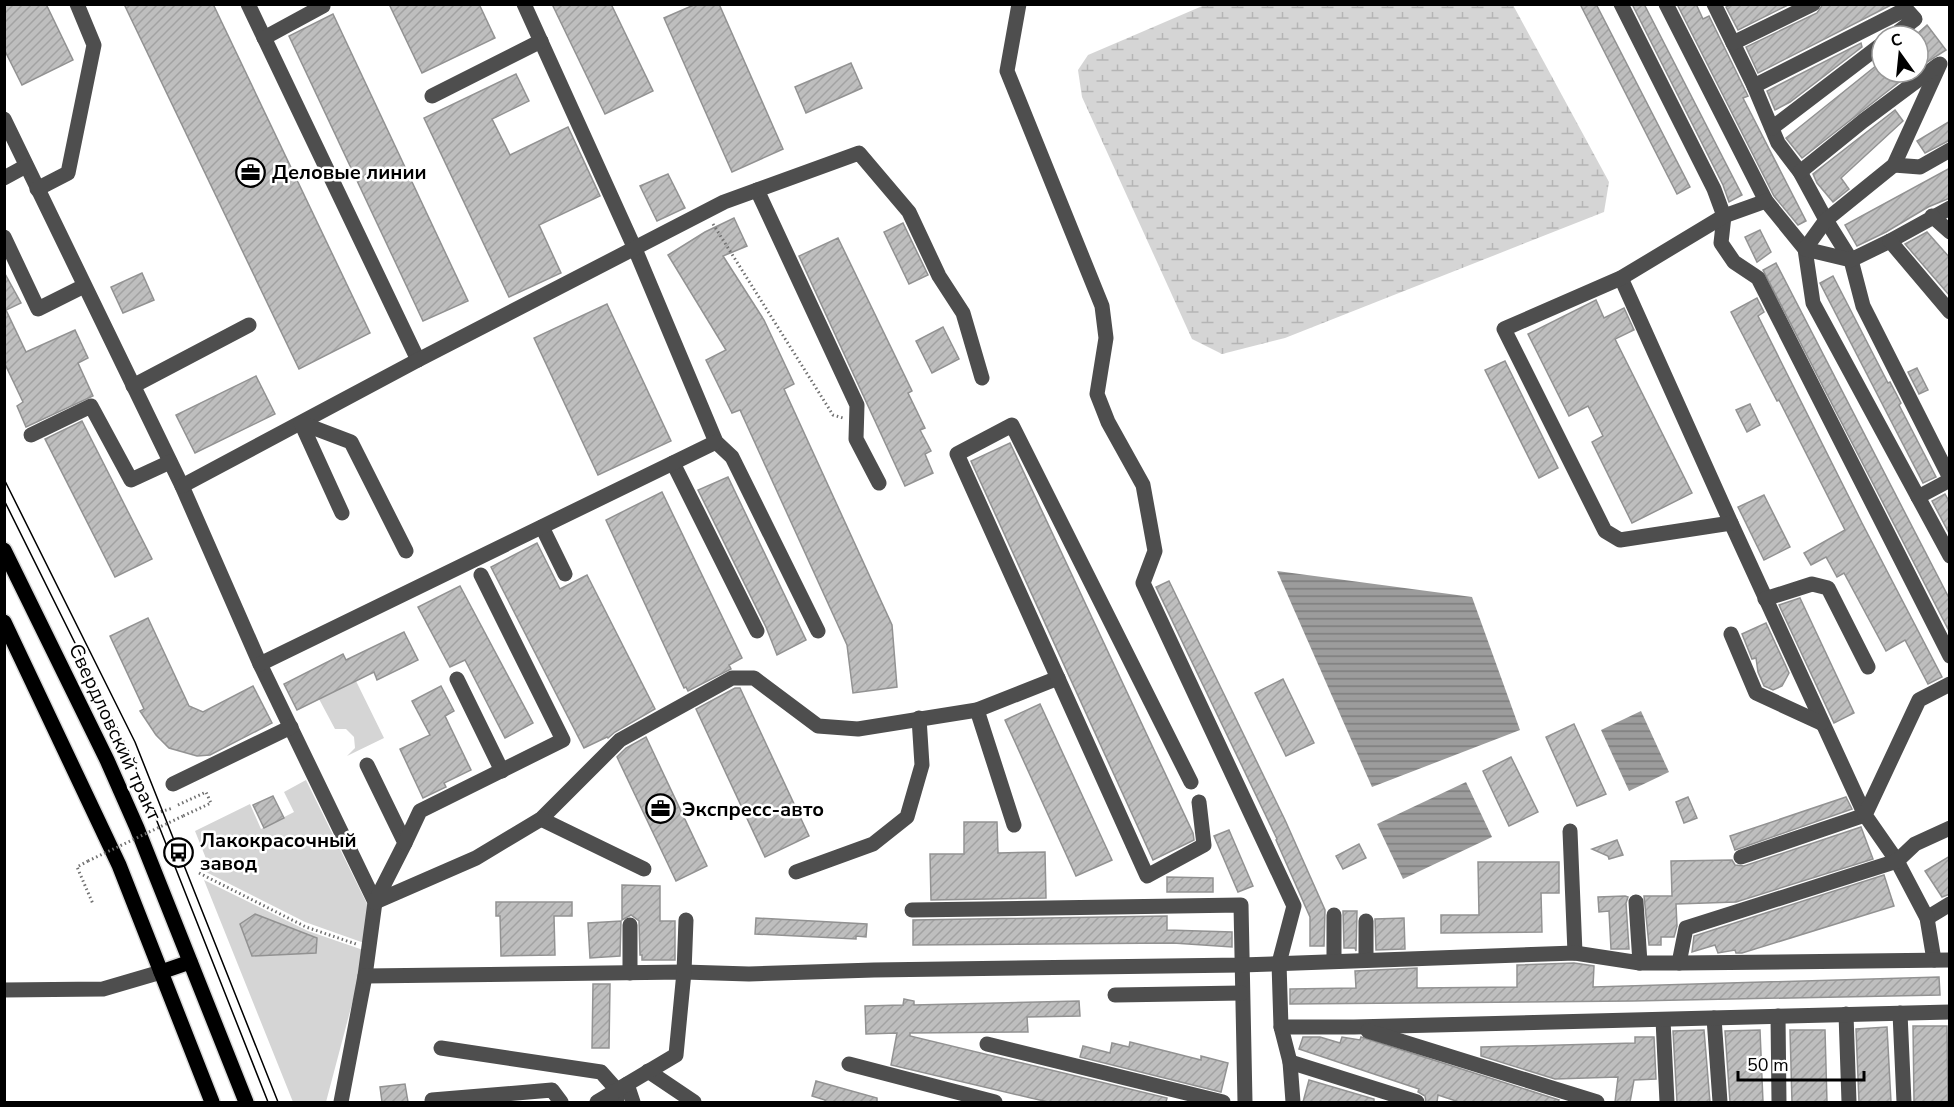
<svg xmlns="http://www.w3.org/2000/svg" width="1954" height="1107" viewBox="0 0 1954 1107" font-family="'Nunito Sans',sans-serif">
  <style>
    .grass { fill: #d5d5d5 }
    .wetland { fill: url(#wetland-marsh) }
    .water { fill: url(#water-rules) }
    .building { fill: url(#building-hatch); stroke: #929292; stroke-width: 1.5 }
    .lines { fill: none; stroke-linecap: round; stroke-linejoin: round }
    .major-casing { stroke: #dbdbdb; stroke-width: 18 }
    .path { stroke: #707070; stroke-width: 3; stroke-dasharray: 1.5 3; stroke-linecap: butt }
    .minor { stroke: #4e4e4e; stroke-width: 15 }
    .major { stroke: #000; stroke-width: 15 }
    .tram { stroke: #000; stroke-width: 1.5 }
    .path-bridge { stroke: #707070; stroke-width: 3; stroke-dasharray: 1.5 3; stroke-linecap: butt }
    .labels { text-anchor: middle; dominant-baseline: central; stroke-width: 5; stroke-linejoin: round; paint-order: stroke }
    .poi-label { font-size: 20px; font-weight: bold; fill: #000; stroke: #fff; text-anchor: start }
    .street-label { font-size: 20px; fill: #000; stroke: #fff }
  </style>
  <defs>
    <pattern id="wetland-marsh" width="20" height="14" patternUnits="userSpaceOnUse" patternTransform="scale(1.5)"><rect width="20" height="14" fill="#d5d5d5"/><path d="M1 5h8M5 5V1M11 12h8M15 12V8" fill="none" stroke="#b5b5b5"/></pattern>
    <pattern id="water-rules" width="6" height="5" patternUnits="userSpaceOnUse" patternTransform="scale(1.5)"><rect width="6" height="5" fill="#9c9c9c"/><path d="M0 2.5h6" fill="none" stroke="#7d7d7d"/></pattern>
    <pattern id="building-hatch" width="6" height="6" patternUnits="userSpaceOnUse" patternTransform="scale(1.5)"><rect width="6" height="6" fill="#bebebe"/><path d="M-1 1l2-2M0 6l6-6M5 7l2-2" fill="none" stroke="#a2a2a2"/></pattern>
  </defs>
  <rect width="100%" height="100%" fill="#fff"/>
  <g class="grass">
    <path d="M 356,681 L 384,738 L 347,756 L 355,748 L 354,737 L 346,729 L 335,729 L 319,699 Z"/>
    <path d="M 306,780 L 369,908 L 367,944 L 305,922 L 200,869 L 209,866 L 195,831 L 250,804 L 261,829 L 294,812 L 284,792 Z"/>
    <path d="M 204,880 L 308,931 L 366,951 L 326,1102 L 293,1102 Z"/>
  </g>
  <path class="wetland" d="M 1207,4 L 1513,5 L 1609,182 L 1604,212 L 1285,338 L 1222,354 L 1192,339 L 1082,97 L 1078,70 L 1088,55 Z"/>
  <g class="water">
    <path d="M 1277,571 L 1472,597 L 1520,730 L 1372,787 Z"/>
    <path d="M 1641,711 L 1669,772 L 1629,791 L 1601,730 Z"/>
    <path d="M 1466,782 L 1492,837 L 1403,879 L 1377,824 Z"/>
  </g>
  <g class="building">
    <path d="M 4,4 L 46,4 L 73,60 L 22,85 L 4,49 Z"/>
    <path d="M 124,4 L 213,4 L 370,333 L 299,369 Z"/>
    <path d="M 389,4 L 479,4 L 495,38 L 422,73 Z"/>
    <path d="M 552,4 L 611,4 L 653,91 L 605,114 Z"/>
    <path d="M 696,4 L 719,4 L 783,149 L 732,172 L 664,18 Z"/>
    <path d="M 1580,4 L 1596,4 L 1690,187 L 1677,194 Z"/>
    <path d="M 1632,4 L 1644,4 L 1742,195 L 1729,202 L 1723,185 Z"/>
    <path d="M 1677,4 L 1696,4 L 1703,19 L 1709,16 L 1748,96 L 1743,98 L 1806,221 L 1798,225 L 1774,196 Z"/>
    <path d="M 1732,4 L 1790,4 L 1738,30 L 1726,7 Z"/>
    <path d="M 1823,4 L 1893,4 L 1758,73 L 1746,47 L 1817,13 Z"/>
    <path d="M 333,14 L 468,301 L 423,321 L 289,36 Z"/>
    <path d="M 1927,25 L 1946,50 L 1918,68 L 1918,33 Z"/>
    <path d="M 1861,43 L 1862,47 L 1790,102 L 1775,110 L 1767,91 Z"/>
    <path d="M 1882,61 L 1882,72 L 1912,72 L 1802,158 L 1786,138 Z"/>
    <path d="M 851,63 L 862,88 L 806,113 L 795,87 Z"/>
    <path d="M 516,74 L 529,101 L 492,119 L 510,155 L 568,127 L 600,196 L 539,225 L 561,273 L 509,297 L 424,118 Z"/>
    <path d="M 1895,110 L 1903,121 L 1841,178 L 1849,189 L 1833,202 L 1817,183 L 1813,174 Z"/>
    <path d="M 1950,121 L 1950,140 L 1925,153 L 1917,141 Z"/>
    <path d="M 1950,168 L 1950,198 L 1928,207 L 1886,232 L 1857,246 L 1845,225 Z"/>
    <path d="M 668,174 L 685,208 L 657,221 L 640,186 Z"/>
    <path d="M 734,218 L 747,246 L 723,256 L 764,320 L 794,384 L 784,389 L 892,625 L 897,687 L 853,693 L 847,645 L 740,410 L 732,413 L 706,360 L 726,350 L 668,255 L 705,232 Z"/>
    <path d="M 903,223 L 928,275 L 909,284 L 884,232 Z"/>
    <path d="M 1760,230 L 1771,252 L 1757,262 L 1745,237 Z"/>
    <path d="M 1927,232 L 1950,258 L 1950,296 L 1905,244 Z"/>
    <path d="M 838,238 L 912,391 L 908,393 L 925,428 L 920,430 L 931,451 L 925,454 L 933,473 L 905,486 L 799,256 Z"/>
    <path d="M 1776,263 L 1950,600 L 1950,633 L 1763,270 Z"/>
    <path d="M 4,272 L 21,303 L 6,310 L 26,352 L 75,330 L 88,358 L 78,363 L 93,396 L 26,427 L 17,406 L 23,402 L 4,362 Z"/>
    <path d="M 142,273 L 154,300 L 123,313 L 111,287 Z"/>
    <path d="M 1833,276 L 1888,383 L 1890,382 L 1901,403 L 1899,405 L 1936,477 L 1923,483 L 1820,283 Z"/>
    <path d="M 1757,298 L 1764,312 L 1758,316 L 1862,523 L 1942,677 L 1928,684 L 1905,640 L 1886,651 L 1844,573 L 1837,577 L 1826,557 L 1811,565 L 1804,553 L 1845,530 L 1779,400 L 1777,401 L 1731,312 Z"/>
    <path d="M 1596,300 L 1604,318 L 1624,308 L 1634,330 L 1615,339 L 1692,493 L 1632,523 L 1592,442 L 1603,436 L 1588,406 L 1569,416 L 1528,334 Z"/>
    <path d="M 607,304 L 671,441 L 598,475 L 534,338 Z"/>
    <path d="M 943,327 L 959,359 L 932,373 L 916,341 Z"/>
    <path d="M 1505,361 L 1558,468 L 1539,478 L 1485,370 Z"/>
    <path d="M 1917,368 L 1928,390 L 1919,394 L 1908,372 Z"/>
    <path d="M 256,376 L 275,414 L 195,453 L 176,415 Z"/>
    <path d="M 1750,404 L 1760,425 L 1747,432 L 1736,410 Z"/>
    <path d="M 82,421 L 152,559 L 115,577 L 45,439 Z"/>
    <path d="M 1010,443 L 1193,833 L 1194,840 L 1153,860 L 971,461 Z"/>
    <path d="M 728,477 L 806,640 L 777,655 L 766,627 L 698,490 Z"/>
    <path d="M 662,492 L 742,658 L 729,665 L 731,669 L 688,691 L 686,687 L 684,688 L 606,520 Z"/>
    <path d="M 1945,494 L 1950,503 L 1950,535 L 1932,501 Z"/>
    <path d="M 1764,495 L 1790,547 L 1764,560 L 1738,507 Z"/>
    <path d="M 537,543 L 560,589 L 587,575 L 655,709 L 615,732 L 608,738 L 607,737 L 584,748 L 491,567 Z"/>
    <path d="M 1169,581 L 1285,820 L 1325,910 L 1324,946 L 1310,946 L 1310,917 L 1276,840 L 1277,839 L 1156,587 Z"/>
    <path d="M 460,586 L 533,723 L 505,738 L 465,660 L 450,667 L 418,607 Z"/>
    <path d="M 1800,598 L 1854,713 L 1834,723 L 1779,605 Z"/>
    <path d="M 148,618 L 189,706 L 203,712 L 253,686 L 272,723 L 210,755 L 197,756 L 169,748 L 156,735 L 140,711 L 144,709 L 110,636 Z"/>
    <path d="M 1766,623 L 1789,673 L 1782,686 L 1773,690 L 1764,686 L 1758,672 L 1756,658 L 1752,659 L 1742,634 Z"/>
    <path d="M 404,632 L 418,660 L 377,680 L 374,672 L 297,710 L 284,684 L 343,654 L 346,660 Z"/>
    <path d="M 1283,679 L 1314,743 L 1286,756 L 1255,693 Z"/>
    <path d="M 441,686 L 454,711 L 445,716 L 471,770 L 444,783 L 446,787 L 423,798 L 400,749 L 430,735 L 412,701 Z"/>
    <path d="M 735,688 L 740,688 L 809,836 L 765,857 L 696,709 Z"/>
    <path d="M 1040,704 L 1112,860 L 1076,876 L 1005,720 Z"/>
    <path d="M 1574,724 L 1606,794 L 1577,806 L 1546,737 Z"/>
    <path d="M 646,737 L 707,866 L 676,881 L 617,757 L 626,748 Z"/>
    <path d="M 1511,757 L 1538,812 L 1509,826 L 1483,771 Z"/>
    <path d="M 273,796 L 284,818 L 264,828 L 253,805 Z"/>
    <path d="M 1688,797 L 1697,818 L 1684,823 L 1676,802 Z"/>
    <path d="M 1846,797 L 1852,809 L 1735,850 L 1730,836 Z"/>
    <path d="M 964,822 L 997,822 L 998,853 L 1045,852 L 1046,898 L 931,900 L 930,854 L 964,854 Z"/>
    <path d="M 1861,827 L 1873,859 L 1736,902 L 1676,904 L 1677,926 L 1674,937 L 1661,937 L 1661,945 L 1649,945 L 1644,896 L 1672,896 L 1671,861 L 1732,860 L 1735,865 L 1744,866 Z"/>
    <path d="M 1229,830 L 1253,886 L 1238,892 L 1214,836 Z"/>
    <path d="M 1617,840 L 1623,855 L 1609,859 L 1608,856 L 1592,849 Z"/>
    <path d="M 1359,844 L 1366,858 L 1343,869 L 1336,856 Z"/>
    <path d="M 1950,856 L 1950,894 L 1942,897 L 1925,871 Z"/>
    <path d="M 1478,862 L 1559,862 L 1559,893 L 1541,893 L 1542,932 L 1441,933 L 1441,915 L 1479,915 Z"/>
    <path d="M 1884,875 L 1894,906 L 1742,953 L 1736,953 L 1735,950 L 1718,953 L 1715,945 L 1692,952 L 1694,936 Z"/>
    <path d="M 1167,877 L 1213,878 L 1213,892 L 1167,892 Z"/>
    <path d="M 622,885 L 660,886 L 660,921 L 675,921 L 675,960 L 642,960 L 642,955 L 640,955 L 639,921 L 631,915 L 622,920 Z"/>
    <path d="M 1625,896 L 1628,897 L 1626,903 L 1629,949 L 1611,949 L 1609,911 L 1599,912 L 1598,897 Z"/>
    <path d="M 496,902 L 572,902 L 572,916 L 554,916 L 555,955 L 501,956 L 500,916 L 496,916 Z"/>
    <path d="M 1343,911 L 1357,911 L 1356,951 L 1355,948 L 1344,948 Z"/>
    <path d="M 255,914 L 317,938 L 316,953 L 252,956 L 240,924 Z"/>
    <path d="M 1167,916 L 1167,930 L 1232,932 L 1232,947 L 1173,943 L 913,945 L 913,920 Z"/>
    <path d="M 756,918 L 867,924 L 866,937 L 856,936 L 856,939 L 755,934 Z"/>
    <path d="M 1404,918 L 1405,949 L 1376,950 L 1375,919 Z"/>
    <path d="M 621,921 L 620,956 L 590,958 L 588,923 Z"/>
    <path d="M 1574,963 L 1594,966 L 1593,987 L 1939,977 L 1940,995 L 1632,1001 L 1290,1004 L 1290,989 L 1356,988 L 1355,971 L 1417,968 L 1417,988 L 1517,987 L 1517,965 Z"/>
    <path d="M 593,984 L 610,984 L 609,1048 L 592,1048 Z"/>
    <path d="M 904,999 L 914,1001 L 914,1005 L 1079,1001 L 1080,1016 L 1027,1017 L 1028,1032 L 910,1033 L 910,1036 L 1167,1098 L 1166,1102 L 1048,1102 L 891,1065 L 897,1033 L 866,1034 L 865,1006 L 903,1005 Z"/>
    <path d="M 1913,1026 L 1947,1026 L 1948,1102 L 1914,1102 Z"/>
    <path d="M 1887,1027 L 1891,1102 L 1859,1102 L 1856,1029 Z"/>
    <path d="M 1704,1030 L 1710,1102 L 1677,1102 L 1673,1031 Z"/>
    <path d="M 1760,1030 L 1763,1102 L 1730,1102 L 1725,1031 Z"/>
    <path d="M 1790,1030 L 1825,1030 L 1827,1102 L 1792,1102 Z"/>
    <path d="M 1303,1037 L 1320,1037 L 1340,1043 L 1342,1037 L 1360,1040 L 1361,1037 L 1559,1100 L 1558,1102 L 1459,1102 L 1438,1095 L 1437,1102 L 1426,1102 L 1425,1096 L 1418,1092 L 1419,1089 L 1299,1049 Z"/>
    <path d="M 1635,1037 L 1654,1037 L 1656,1079 L 1634,1080 L 1630,1102 L 1615,1102 L 1618,1077 L 1555,1079 L 1481,1056 L 1481,1047 L 1635,1043 Z"/>
    <path d="M 1130,1042 L 1201,1060 L 1201,1056 L 1228,1063 L 1221,1092 L 1080,1057 L 1083,1046 L 1110,1053 L 1112,1043 L 1129,1047 Z"/>
    <path d="M 1309,1080 L 1374,1099 L 1374,1102 L 1303,1102 Z"/>
    <path d="M 816,1081 L 877,1098 L 877,1102 L 825,1102 L 825,1100 L 812,1096 Z"/>
    <path d="M 405,1084 L 408,1102 L 382,1102 L 380,1087 Z"/>
  </g>
  <g class="lines">
    <defs>
      <g id="major">
        <path d="M 4,550 L 107,760 L 137,828 L 246,1102"/>
        <path d="M 4,622 L 119,865 L 212,1102"/>
        <path d="M 161,972 L 190,962"/>
      </g>
    </defs>
    <use href="#major" class="major-casing"/>
    <g class="path">
      <path d="M 713,224 L 833,415 L 843,418"/>
      <path d="M 178,805 L 206,792 L 211,803 L 183,816"/>
      <path d="M 149,813 L 150,815 L 173,808"/>
      <path d="M 88,861 L 77,867 L 93,904"/>
      <path d="M 199,873 L 306,927 L 356,944"/>
    </g>
    <g class="minor">
      <path d="M 248,4 L 418,360"/>
      <path d="M 524,4 L 635,249 L 716,442 L 732,457 L 818,631"/>
      <path d="M 1019,4 L 1007,71 L 1102,306 L 1106,338 L 1097,394 L 1108,422 L 1143,485 L 1155,551 L 1143,583 L 1294,906 L 1279,963 L 1281,1027 L 1290,1062 L 1293,1102"/>
      <path d="M 1621,4 L 1714,189 L 1724,216 L 1721,243 L 1734,262 L 1758,278 L 1950,656"/>
      <path d="M 1666,4 L 1766,201 L 1805,249 L 1813,303 L 1950,556"/>
      <path d="M 1714,4 L 1754,86 L 1778,143 L 1800,172 L 1826,220 L 1851,260 L 1863,306 L 1950,478"/>
      <path d="M 264,38 L 323,6"/>
      <path d="M 1733,43 L 1813,4"/>
      <path d="M 1940,64 L 1894,165 L 1826,220 L 1805,249 L 1851,260 L 1890,241 L 1950,208"/>
      <path d="M 1754,86 L 1906,9 L 1915,19 L 1893,36"/>
      <path d="M 432,96 L 541,41"/>
      <path d="M 4,119 L 182,486 L 260,664 L 375,902 L 365,976 L 341,1102"/>
      <path d="M 1772,128 L 1882,44"/>
      <path d="M 1894,165 L 1920,167 L 1950,150"/>
      <path d="M 1800,172 L 1863,121 L 1938,65"/>
      <path d="M 4,178 L 26,166"/>
      <path d="M 37,189 L 68,173 L 94,45 L 77,4"/>
      <path d="M 757,190 L 857,405 L 856,439 L 879,483"/>
      <path d="M 1932,216 L 1950,232"/>
      <path d="M 4,237 L 38,309 L 84,286"/>
      <path d="M 1890,241 L 1950,312"/>
      <path d="M 1621,278 L 1731,523 L 1865,815 L 1741,857"/>
      <path d="M 133,386 L 249,325"/>
      <path d="M 31,435 L 91,406 L 131,480 L 170,462"/>
      <path d="M 673,463 L 757,631"/>
      <path d="M 182,486 L 418,360 L 724,202 L 859,153 L 909,212 L 939,276 L 963,313 L 982,378"/>
      <path d="M 1918,497 L 1950,480"/>
      <path d="M 342,513 L 301,423 L 351,442 L 406,551"/>
      <path d="M 1731,523 L 1620,540 L 1605,531 L 1504,329 L 1621,278 L 1724,216 L 1766,201"/>
      <path d="M 542,527 L 565,574"/>
      <path d="M 1765,599 L 1812,584 L 1828,588 L 1868,667"/>
      <path d="M 1731,634 L 1756,693 L 1821,723"/>
      <path d="M 260,664 L 716,442"/>
      <path d="M 457,679 L 502,771"/>
      <path d="M 977,710 L 1014,825"/>
      <path d="M 367,765 L 405,843 L 375,902 L 476,858 L 541,819 L 620,740 L 732,678 L 754,678 L 818,726 L 858,729 L 977,710 L 1058,678"/>
      <path d="M 1191,782 L 1012,425 L 957,454 L 1147,876 L 1204,845 L 1199,802"/>
      <path d="M 173,784 L 291,727"/>
      <path d="M 541,819 L 644,869"/>
      <path d="M 1570,831 L 1575,953"/>
      <path d="M 405,843 L 420,811 L 563,740 L 481,575"/>
      <path d="M 796,872 L 873,844 L 907,817 L 922,765 L 919,718"/>
      <path d="M 1636,902 L 1640,963"/>
      <path d="M 912,910 L 1241,905 L 1245,1102"/>
      <path d="M 1927,918 L 1950,904"/>
      <path d="M 1366,921 L 1366,960"/>
      <path d="M 630,925 L 630,973"/>
      <path d="M 1934,960 L 1927,918 L 1897,861 L 1865,815 L 1919,700 L 1950,684"/>
      <path d="M 1334,961 L 1334,915"/>
      <path d="M 1679,963 L 1686,928 L 1897,861 L 1915,844 L 1950,828"/>
      <path d="M 365,976 L 684,972 L 749,974 L 874,970 L 1241,965 L 1575,953 L 1640,963 L 1679,963 L 1950,960"/>
      <path d="M 4,990 L 103,989 L 161,972"/>
      <path d="M 1115,995 L 1242,993"/>
      <path d="M 1900,1013 L 1904,1102"/>
      <path d="M 1846,1014 L 1849,1102"/>
      <path d="M 1778,1016 L 1779,1102"/>
      <path d="M 1714,1018 L 1720,1102"/>
      <path d="M 1663,1020 L 1667,1102"/>
      <path d="M 1281,1027 L 1354,1027 L 1950,1012"/>
      <path d="M 1368,1031 L 1597,1102"/>
      <path d="M 987,1044 L 1223,1102"/>
      <path d="M 441,1048 L 601,1072 L 617,1090 L 617,1099"/>
      <path d="M 1290,1062 L 1417,1102"/>
      <path d="M 849,1064 L 995,1102"/>
      <path d="M 648,1071 L 694,1102"/>
      <path d="M 627,1084 L 633,1102"/>
      <path d="M 432,1100 L 552,1090 L 561,1102"/>
      <path d="M 597,1102 L 676,1055 L 684,972 L 686,920"/>
    </g>
    <use href="#major" class="major"/>
    <g class="tram">
      <path d="M 4,479 L 135,742 L 278,1102"/>
      <path d="M 4,500 L 132,758 L 268,1102"/>
    </g>
    <path class="path-bridge" d="M 88,861 L 183,816"/>
  </g>
  <defs>
    <symbol id="office-ring" viewBox="-11 -11 22 22"><circle r="9.5" fill="#fff" stroke="#000" stroke-width="1.5"/><path d="M-6-3h4V-5.5h4V-3h4V5H-6ZM-1-4.5V-3h2v-1.5ZM-6 0V1H6V0Z" fill="#000"/></symbol>
    <symbol id="bus-ring" viewBox="-11 -11 22 22"><circle r="9.5" fill="#fff" stroke="#000" stroke-width="1.5"/><path d="M-5-6H5V4H4V6H2V4H-2V6H-4V4H-5ZM-3.5-4V0h7V-4ZM-3.5 1.2v1.5H-2V1.2ZM2 1.2v1.5H3.5V1.2Z" fill="#000"/></symbol>
  </defs>
  <g fill-rule="evenodd">
    <use href="#office-ring" x="234" y="156" width="33" height="33"/>
    <use href="#office-ring" x="644" y="792" width="33" height="33"/>
    <use href="#bus-ring" x="162" y="836" width="33" height="33"/>
  </g>
  <g class="labels">
    <g class="poi-label">
      <text x="272" y="172">Деловые линии</text>
      <text x="682" y="809">Экспресс-авто</text>
      <text x="200" y="840">Лакокрасочный<tspan x="200" dy="23">завод</tspan></text>
    </g>
    <g class="street-label">
      <text transform="translate(115 732) rotate(65)">Свердловский тракт</text>
    </g>
  </g>
  <rect width="1954" height="1107" fill="none" stroke="#000000" stroke-width="12"/>
  <g transform="translate(1900 54) rotate(345)"><circle r="28" fill="#ffffff" stroke="#999999" stroke-width="1.5"/>
  <path d="M0-4.5L10 22L0 15L-10 22Z" fill="#000000"/>
  <text y="-9" font-size="16" font-weight="bold" text-anchor="middle" fill="#000000">С</text>
  </g>
  <path d="M1738 1071v9h126v-9" fill="none" stroke="#000000" stroke-width="3"/>
  <text x="1747" y="1071" font-size="18" fill="#000000" stroke="#ffffff" stroke-width="4.5" paint-order="stroke">50 m</text>
</svg>
